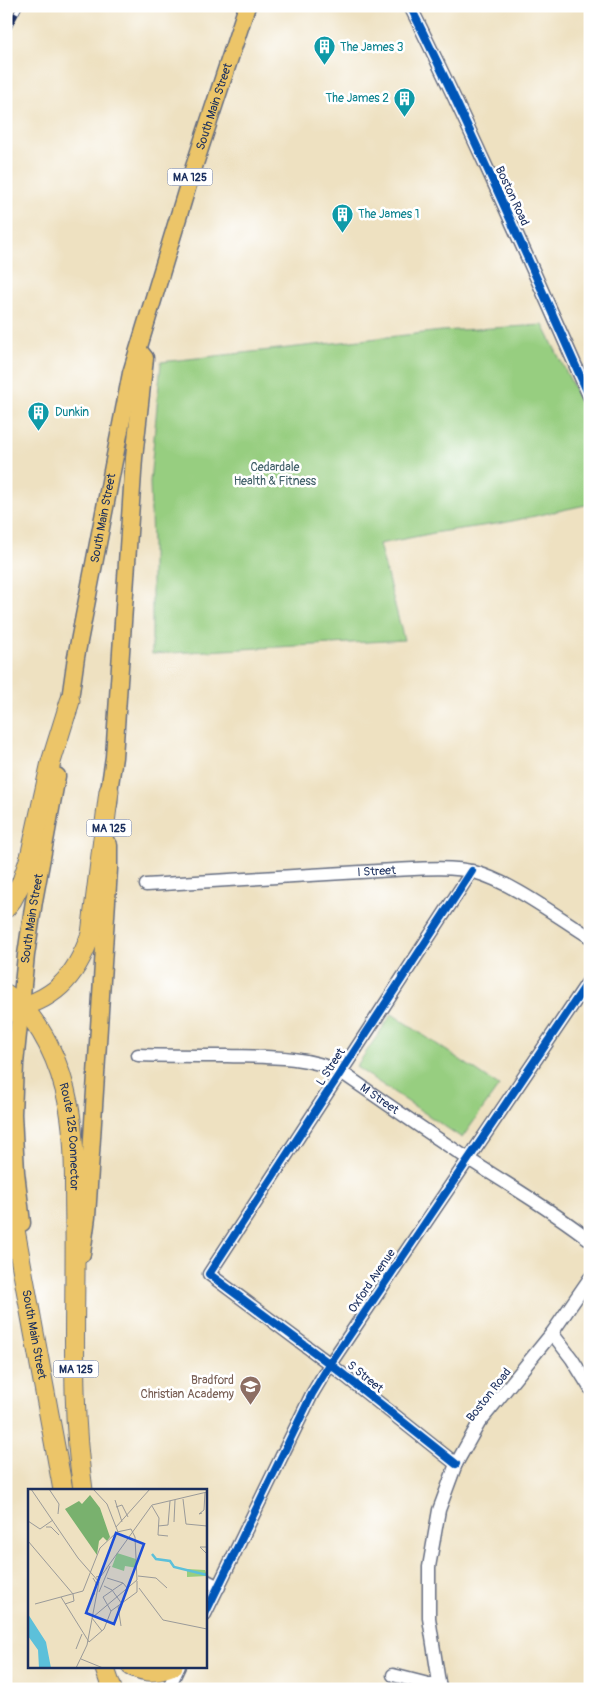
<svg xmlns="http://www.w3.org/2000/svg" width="596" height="1695" viewBox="0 0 596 1695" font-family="Pangolin,sans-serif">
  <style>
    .green { fill: #97ce80; stroke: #597e6f }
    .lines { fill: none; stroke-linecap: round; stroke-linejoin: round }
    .minor-casing { stroke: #656d81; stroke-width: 15 }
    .major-casing { stroke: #656d81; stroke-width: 19 }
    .highway-casing { stroke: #656d81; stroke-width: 21 }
    .minor { stroke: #fff; stroke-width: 12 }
    .major { stroke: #ecc569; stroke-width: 16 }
    .highway { stroke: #ecc569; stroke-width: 19 }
    .rail-casing { stroke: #1b2f5e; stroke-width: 5.5 }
    .rail { stroke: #fff; stroke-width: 4; stroke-dasharray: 11; stroke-linecap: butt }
    .cycleway-casing { stroke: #fff; stroke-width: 11 }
    .cycleway { stroke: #0057b8; stroke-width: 8 }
    .labels { text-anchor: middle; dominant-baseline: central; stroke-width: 5; stroke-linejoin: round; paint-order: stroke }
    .shield { fill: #fff; stroke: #5f6d8e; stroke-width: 1 }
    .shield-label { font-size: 11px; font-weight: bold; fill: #1b2f5e }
    .culture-label { font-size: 12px; fill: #0d838f; stroke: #fff; text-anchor: start }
    .street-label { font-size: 12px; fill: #1b2f5e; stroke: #fff }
    .park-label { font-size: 12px; fill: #405f68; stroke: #fff }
    .education-label { font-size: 12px; fill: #785e54; stroke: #fff; text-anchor: end }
    .inset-river { fill: none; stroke: #5cc0da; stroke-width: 2.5 }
    .inset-road { fill: none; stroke: #9a9a99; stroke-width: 1 }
    .view { fill: #1d4ed8; fill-opacity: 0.15; stroke: #1d4ed8; stroke-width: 2.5 }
    .inset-edge { fill: none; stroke: #1b2f5e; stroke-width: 2.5 }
  </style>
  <rect width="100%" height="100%" fill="#fff"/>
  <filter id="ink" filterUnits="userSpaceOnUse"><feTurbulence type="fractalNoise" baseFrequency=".02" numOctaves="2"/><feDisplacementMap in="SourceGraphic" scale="10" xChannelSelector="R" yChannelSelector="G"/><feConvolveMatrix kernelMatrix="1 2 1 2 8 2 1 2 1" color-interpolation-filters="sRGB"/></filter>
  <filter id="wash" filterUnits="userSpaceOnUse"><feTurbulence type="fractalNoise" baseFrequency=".0096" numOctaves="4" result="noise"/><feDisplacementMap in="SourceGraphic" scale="20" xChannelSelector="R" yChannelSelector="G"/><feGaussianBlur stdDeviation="1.12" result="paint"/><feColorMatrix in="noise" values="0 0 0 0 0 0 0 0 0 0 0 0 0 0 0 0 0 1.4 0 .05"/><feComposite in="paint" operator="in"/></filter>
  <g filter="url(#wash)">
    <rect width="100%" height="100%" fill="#eee1c1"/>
    <g class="green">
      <path d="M 543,325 L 590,420 L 590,504 L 503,523 L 439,532 L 379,544 L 404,640 L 152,654 L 152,544 L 150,482 L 161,362 L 442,331 Z"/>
      <path d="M 392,1014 L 499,1086 L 462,1138 L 356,1067 Z"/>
    </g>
  </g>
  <g filter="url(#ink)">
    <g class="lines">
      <defs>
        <g id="minor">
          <path d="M 410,6 C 474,135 531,266 590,398"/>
          <path id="s1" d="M 146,885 L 394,870 C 416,869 453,866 474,872 C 512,882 556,916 590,937"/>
          <path id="s2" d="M 138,1055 C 168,1056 198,1056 227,1056 C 266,1057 305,1055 341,1072 C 383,1101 424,1130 467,1158 C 508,1185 551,1209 590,1240"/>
          <path d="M 552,1333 L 572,1359 L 590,1388"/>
          <path d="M 456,1464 L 330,1364 L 209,1274 L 472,871"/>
          <path d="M 205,1580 L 219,1587"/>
          <path d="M 205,1614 L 312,1394 L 330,1364 L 590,979"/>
          <path d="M 393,1675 L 440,1687"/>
          <path d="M 168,1689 L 179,1666"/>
          <path d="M 440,1689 L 429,1618 L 429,1567 L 439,1510 L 456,1464 L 479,1423 L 552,1333 L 590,1278"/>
        </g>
        <g id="major">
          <path id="s3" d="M 68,713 L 76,657 L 131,373 L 188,185 L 247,6"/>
          <path d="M 109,803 L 109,791 L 114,757 L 134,458 L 145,358 L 141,353"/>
          <path id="s4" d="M 22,1223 L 16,1172 L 13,1114 L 15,1064 L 26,955 L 34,901 L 57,776"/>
          <path d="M 82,1254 L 87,1217 L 109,869 L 109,845"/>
        </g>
        <g id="highway">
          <path d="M 6,908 L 12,900 L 22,881 L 30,857 L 51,762 L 70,701"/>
          <path id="s5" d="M 6,994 C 42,1018 61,1066 69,1107 C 76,1146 74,1186 75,1225 C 76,1313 70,1403 83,1490"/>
          <path d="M 6,1011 C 54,1001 75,979 91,934 L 109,791"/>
          <path id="s6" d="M 6,1181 L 63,1490"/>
          <path d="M 104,1666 L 112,1689"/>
          <path d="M 131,1666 C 146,1673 157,1673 173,1666"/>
        </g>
      </defs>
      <use href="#minor" class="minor-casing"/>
      <use href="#major" class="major-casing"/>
      <use href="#highway" class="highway-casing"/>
      <use href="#minor" class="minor"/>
      <use href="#major" class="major"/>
      <use href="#highway" class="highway"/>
      <defs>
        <g id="rail">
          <path d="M 6,17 L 11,6"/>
          <path d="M 6,33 L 20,6"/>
        </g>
      </defs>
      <use href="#rail" class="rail-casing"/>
      <use href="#rail" class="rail"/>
      <defs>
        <g id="cycleway">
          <path d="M 410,6 C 474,135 531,266 590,398"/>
          <path d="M 456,1464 L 330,1364 L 209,1274 L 472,871"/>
          <path d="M 205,1614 L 312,1394 L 330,1364 L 590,979"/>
        </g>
      </defs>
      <use href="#cycleway" class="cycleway-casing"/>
      <use href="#cycleway" class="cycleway"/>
    </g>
  </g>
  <defs>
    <symbol id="building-pin" viewBox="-11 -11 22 30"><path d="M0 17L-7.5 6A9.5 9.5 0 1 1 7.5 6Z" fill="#0f9aa8" stroke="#fff"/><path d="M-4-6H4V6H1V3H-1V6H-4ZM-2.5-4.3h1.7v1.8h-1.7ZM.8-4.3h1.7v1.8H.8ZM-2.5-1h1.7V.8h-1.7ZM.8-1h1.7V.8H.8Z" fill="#fff"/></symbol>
    <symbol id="school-pin" viewBox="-11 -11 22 30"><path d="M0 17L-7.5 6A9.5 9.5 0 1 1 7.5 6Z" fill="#8d6e63" stroke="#fff"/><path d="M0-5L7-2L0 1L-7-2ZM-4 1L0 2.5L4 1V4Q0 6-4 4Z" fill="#fff"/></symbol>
  </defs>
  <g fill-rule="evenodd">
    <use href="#building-pin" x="312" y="34" width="25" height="34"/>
    <use href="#building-pin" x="392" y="86" width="25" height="34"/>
    <use href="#building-pin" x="330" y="202" width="25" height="34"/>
    <use href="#building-pin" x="26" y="400" width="25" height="34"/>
    <use href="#school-pin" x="238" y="1374" width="25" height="34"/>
  </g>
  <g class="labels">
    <g class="shield">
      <rect x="167.5" y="168.5" width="45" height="17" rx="4"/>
      <rect x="86.5" y="819.5" width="45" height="17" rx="4"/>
      <rect x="53.5" y="1360.5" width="45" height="17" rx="4"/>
    </g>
    <g class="shield-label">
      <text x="190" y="177">MA 125</text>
      <text x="109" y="828">MA 125</text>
      <text x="76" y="1369">MA 125</text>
    </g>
    <g class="culture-label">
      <text x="340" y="47">The James 3</text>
      <text x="389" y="98" text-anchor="end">The James 2</text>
      <text x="358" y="214">The James 1</text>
      <text x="55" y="412">Dunkin</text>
    </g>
    <g class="street-label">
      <text stroke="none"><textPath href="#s3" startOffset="625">South Main Street</textPath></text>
      <text transform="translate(512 196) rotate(65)">Boston Road</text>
      <text stroke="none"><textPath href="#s3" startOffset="198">South Main Street</textPath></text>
      <text stroke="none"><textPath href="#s1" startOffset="231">I Street</textPath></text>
      <text stroke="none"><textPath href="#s4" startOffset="306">South Main Street</textPath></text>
      <text transform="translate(331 1067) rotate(-57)">L Street</text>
      <text stroke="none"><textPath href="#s2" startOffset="252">M Street</textPath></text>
      <text stroke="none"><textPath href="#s5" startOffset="162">Route 125 Connector</textPath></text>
      <text transform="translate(372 1281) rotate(-56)">Oxford Avenue</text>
      <text stroke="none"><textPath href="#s6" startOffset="156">South Main Street</textPath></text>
      <text transform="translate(365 1377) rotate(39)">S Street</text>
      <text transform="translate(489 1395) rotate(-52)">Boston Road</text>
    </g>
    <g class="park-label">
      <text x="275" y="467">Cedardale<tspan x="275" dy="14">Health &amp; Fitness</tspan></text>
    </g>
    <g class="education-label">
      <text x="234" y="1380">Bradford<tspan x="234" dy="14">Christian Academy</tspan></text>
    </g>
  </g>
  <g transform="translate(28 1489)">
    <rect width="179" height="179" fill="#eee1c1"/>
    <path d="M 89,64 L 108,70 L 109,79 L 97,77 L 96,82 L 84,78 ZM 159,80 L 177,81 L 179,87 L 159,88 Z" fill="#97ce80"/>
    <path d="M 62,6 L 72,19 L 82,48 L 79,52 L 75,48 L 71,52 L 69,66 L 37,20 L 51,12 L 54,15 Z" fill="#79b16e"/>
    <path d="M 0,125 L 18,153 L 23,179 L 11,179 L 10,161 L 0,147 Z" fill="#5cc0da"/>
    <path class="inset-river" d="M 124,65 L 128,70 L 142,72 L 146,78 L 179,86"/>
    <path class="inset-road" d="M 3,0 L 50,69 L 71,93 L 59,156 L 48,179M 21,0 L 31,15 L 30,25M 65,0 L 79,15 L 90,43M 155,10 L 158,35 L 179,37M 87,11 L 94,33M 124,17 L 131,29 L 130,46 L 140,47M 88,18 L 94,16 L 100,28M 174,24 L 171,25 L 176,21 L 177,3M 0,32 L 12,40 L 25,31M 146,33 L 147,11M 130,37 L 140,36 L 142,12M 18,38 L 23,38 L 31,46M 88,38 L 122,0M 0,52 L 45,105 L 46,112 L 37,115M 179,58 L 172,58 L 179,65M 78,80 L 124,16 L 179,3M 110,87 L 128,89 L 139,99M 68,88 L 73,87 L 79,79M 65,89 L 68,94 L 66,106M 79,89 L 95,94 L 100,100M 76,97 L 84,101 L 94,115M 111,99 L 135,131 L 179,140M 71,103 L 82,77M 33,108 L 61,153 L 76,140 L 83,122 L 109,103 L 109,92M 7,115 L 55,102 L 72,59 L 89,43 L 103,40 L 107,48 L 109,91 L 65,128M 90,117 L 93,137M 83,122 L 75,108 L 95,94M 64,129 L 74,142M 48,160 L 54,145M 53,170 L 75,179"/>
    <path class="view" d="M 88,44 L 116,55 L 86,135 L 58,124 Z"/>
    <rect width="179" height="179" class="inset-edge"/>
  </g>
  <rect width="596" height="1695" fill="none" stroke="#fff" stroke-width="25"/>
</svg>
